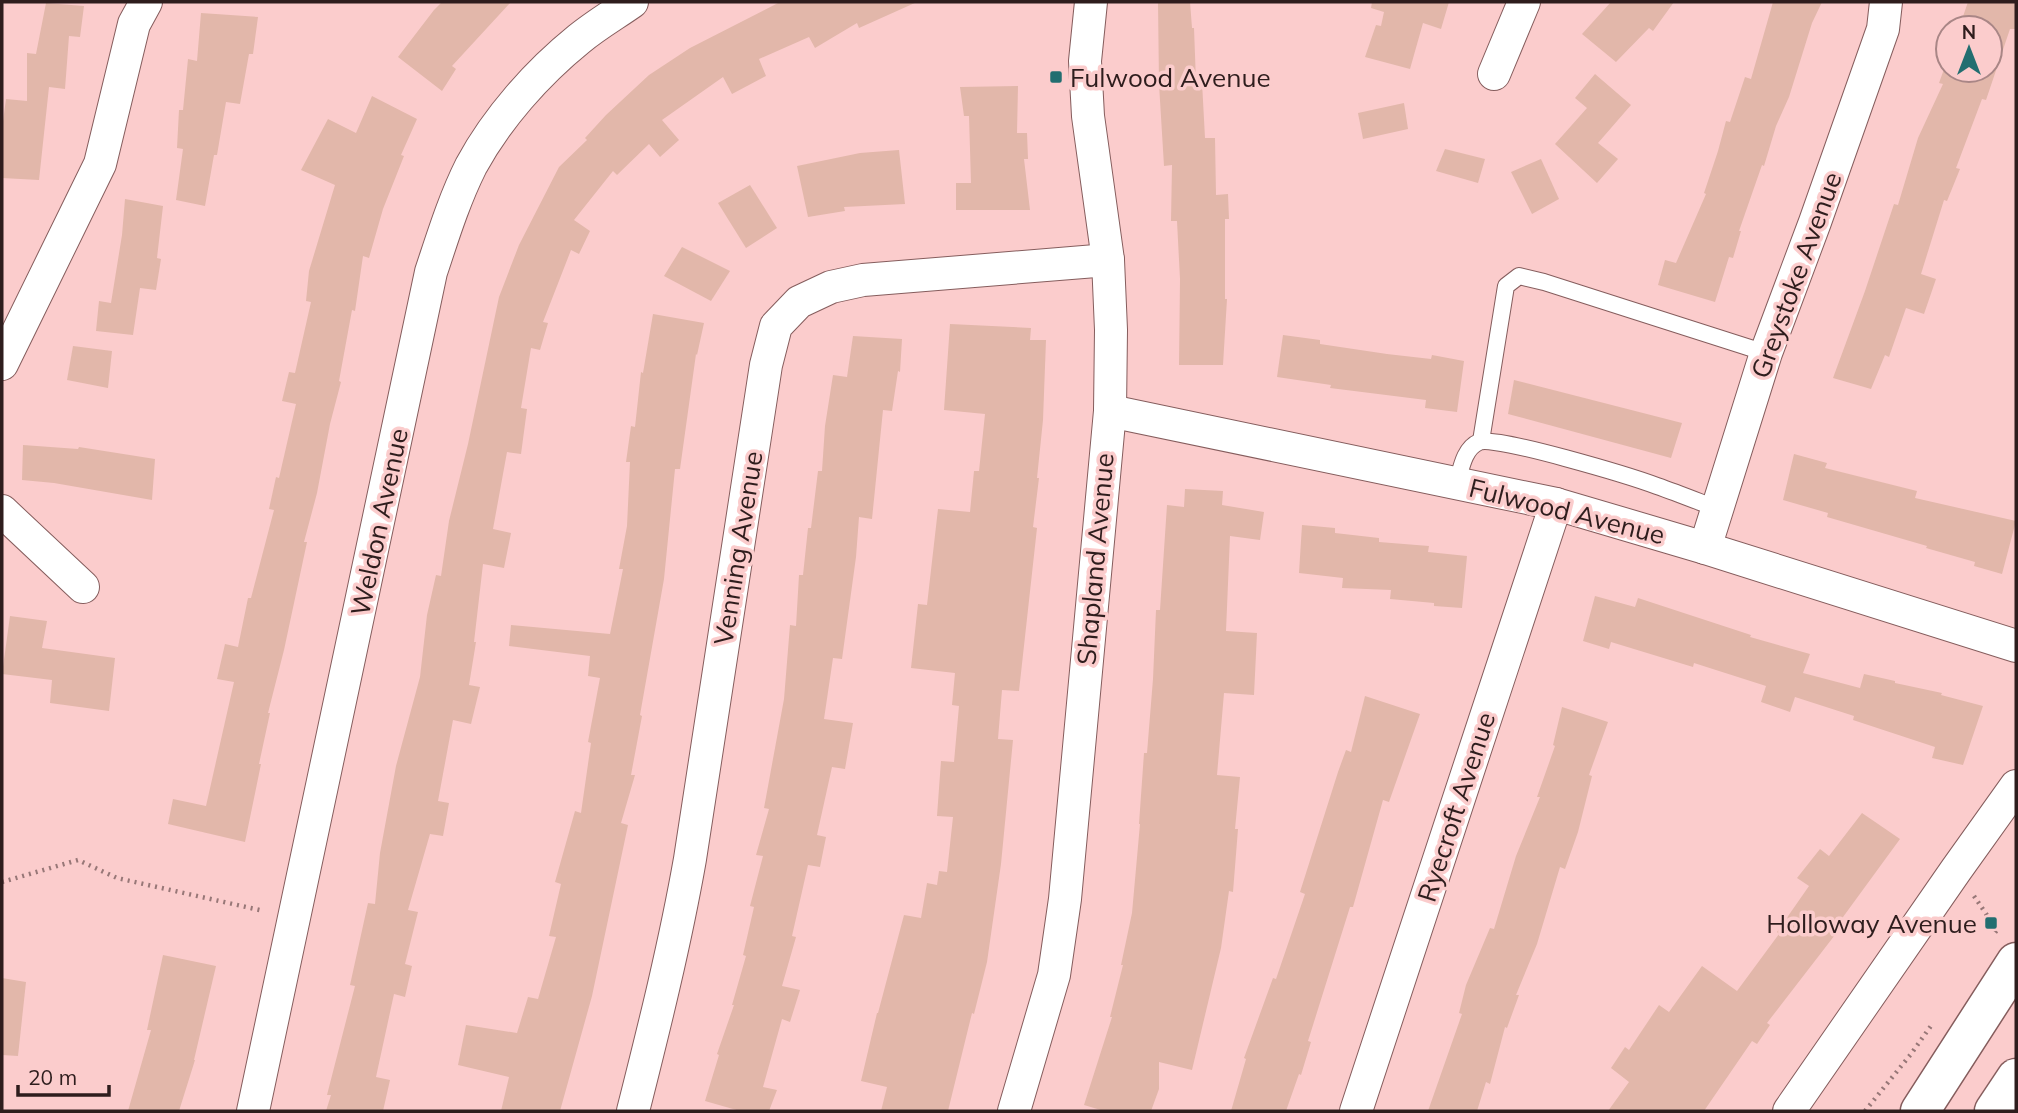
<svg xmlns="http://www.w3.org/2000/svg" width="2018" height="1113" viewBox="0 0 2018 1113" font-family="Mulish,sans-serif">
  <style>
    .building { fill: #e2b7aa }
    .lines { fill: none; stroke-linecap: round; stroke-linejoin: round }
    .service-casing { stroke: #855d5d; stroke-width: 18 }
    .minor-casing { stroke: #855d5d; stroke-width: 34 }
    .trunk-casing { stroke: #855d5d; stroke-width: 41 }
    .path { stroke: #977777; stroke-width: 4.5; stroke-dasharray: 2 5; stroke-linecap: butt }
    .service { stroke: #fff; stroke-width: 16 }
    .minor { stroke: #fff; stroke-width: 32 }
    .trunk { stroke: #fff; stroke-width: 38 }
    .poi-dot { fill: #226e70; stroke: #fbcccc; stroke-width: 2.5 }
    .labels { text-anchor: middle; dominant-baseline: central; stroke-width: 7; stroke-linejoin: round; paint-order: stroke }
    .poi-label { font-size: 26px; fill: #2e1d1d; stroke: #fbcccc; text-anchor: start }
    .street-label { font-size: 26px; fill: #2e1d1d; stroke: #fbcccc }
  </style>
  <rect width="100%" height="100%" fill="#fbcccc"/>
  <g class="building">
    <path d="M 442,2 L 511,2 L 452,66 L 456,69 L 442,91 L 398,57 L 434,10 Z"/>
    <path d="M 780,2 L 917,2 L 859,28 L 857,23 L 815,48 L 809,37 L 759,59 L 766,76 L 732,94 L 723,77 L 662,120 L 679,140 L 660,157 L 649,144 L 617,175 L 613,171 L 574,220 L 590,231 L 579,254 L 571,250 L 543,322 L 548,323 L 540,350 L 531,348 L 521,408 L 527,409 L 521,454 L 507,452 L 493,529 L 511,533 L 504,568 L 483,564 L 474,642 L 476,642 L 469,685 L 480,687 L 471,724 L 453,720 L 438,801 L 449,803 L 443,836 L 430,834 L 408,910 L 418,912 L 405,964 L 412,966 L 405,997 L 394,994 L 376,1077 L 390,1080 L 383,1111 L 326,1111 L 331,1095 L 327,1095 L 355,986 L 350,985 L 368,903 L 375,904 L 380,853 L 396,766 L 420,677 L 427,615 L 436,575 L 441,576 L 449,521 L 468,444 L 499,297 L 519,245 L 559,167 L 587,140 L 585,138 L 606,115 L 649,75 L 690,48 Z"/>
    <path d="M 1158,2 L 1190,2 L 1192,28 L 1194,28 L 1196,82 L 1202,82 L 1205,138 L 1215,138 L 1216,195 L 1228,194 L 1229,219 L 1225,219 L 1225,299 L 1227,299 L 1223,365 L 1179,365 L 1180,279 L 1177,221 L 1171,221 L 1172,165 L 1164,166 L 1159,84 Z"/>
    <path d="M 1372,2 L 1449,2 L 1441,29 L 1423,23 L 1410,69 L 1365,57 L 1376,25 L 1381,26 L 1384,12 L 1371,8 Z"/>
    <path d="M 1611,2 L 1674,2 L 1653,31 L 1649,28 L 1616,62 L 1582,34 Z"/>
    <path d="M 1773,2 L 1822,2 L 1812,23 L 1789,97 L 1776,126 L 1764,166 L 1762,165 L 1739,231 L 1741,231 L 1733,258 L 1729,257 L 1715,302 L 1658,285 L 1665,260 L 1676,263 L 1706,194 L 1704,193 L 1718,151 L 1726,121 L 1730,122 L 1745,77 L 1751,79 Z"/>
    <path d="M 1968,2 L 2016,2 L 2016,29 L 2010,29 L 1986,100 L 1982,99 L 1956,168 L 1960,169 L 1947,201 L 1944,200 L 1921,274 L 1936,279 L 1924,314 L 1906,308 L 1889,357 L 1885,355 L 1871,389 L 1833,378 L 1865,291 L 1894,204 L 1898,205 L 1918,138 L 1943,84 L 1939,83 L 1948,58 L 1948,70 L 1990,70 L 1990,28 L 1959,28 Z"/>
    <path d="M 46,3 L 84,6 L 80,37 L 69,36 L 65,89 L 49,87 L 39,180 L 2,178 L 2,129 L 6,99 L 27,101 L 27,53 L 36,54 Z"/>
    <path d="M 201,13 L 258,17 L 253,54 L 249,54 L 240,104 L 226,102 L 217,155 L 214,155 L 205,206 L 176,200 L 183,149 L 177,148 L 179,110 L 183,110 L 188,59 L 197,61 Z"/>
    <path d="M 1595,74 L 1631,105 L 1598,143 L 1618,159 L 1597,183 L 1555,144 L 1587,108 L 1575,98 Z"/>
    <path d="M 1018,86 L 1017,133 L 1027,133 L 1028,159 L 1024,159 L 1030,210 L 956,210 L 956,183 L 971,183 L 969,116 L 964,116 L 960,87 Z"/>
    <path d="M 372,96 L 417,119 L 401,155 L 404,156 L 383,209 L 369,258 L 363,256 L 355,311 L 352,310 L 339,381 L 341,382 L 330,424 L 317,493 L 304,542 L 307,542 L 284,650 L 268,713 L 270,713 L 259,764 L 261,764 L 245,842 L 168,824 L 173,799 L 206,806 L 234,682 L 217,679 L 225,644 L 238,647 L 248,598 L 251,598 L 274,510 L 269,509 L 276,477 L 279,478 L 296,404 L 282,401 L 289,372 L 295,373 L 311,302 L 306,301 L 309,271 L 335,185 L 301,170 L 328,119 L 356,133 Z"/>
    <path d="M 1404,103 L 1408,129 L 1363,139 L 1358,113 Z"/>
    <path d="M 1445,149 L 1485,159 L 1478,183 L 1436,171 Z"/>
    <path d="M 899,150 L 905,204 L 844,207 L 845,211 L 808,217 L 797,166 L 860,153 Z"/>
    <path d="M 1541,159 L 1559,199 L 1532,214 L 1511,172 Z"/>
    <path d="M 750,185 L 777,228 L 746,248 L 718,203 Z"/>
    <path d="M 125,199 L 163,206 L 157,258 L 161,259 L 156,290 L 140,288 L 133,335 L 96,331 L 99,301 L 111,303 L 122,235 Z"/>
    <path d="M 682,247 L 730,271 L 711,301 L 664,276 Z"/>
    <path d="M 653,314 L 704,323 L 697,355 L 696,354 L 680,469 L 675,469 L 664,579 L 640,715 L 642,716 L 631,775 L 635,775 L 621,823 L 628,825 L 592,996 L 560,1111 L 501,1111 L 509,1077 L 458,1065 L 466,1025 L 517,1033 L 528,997 L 538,999 L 556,937 L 549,936 L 561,884 L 555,882 L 575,811 L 581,813 L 591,743 L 588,742 L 600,678 L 588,676 L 590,656 L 509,646 L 511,625 L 610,634 L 623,569 L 619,569 L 627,526 L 630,462 L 626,462 L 631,426 L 635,427 L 641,372 L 643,373 Z"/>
    <path d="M 950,324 L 1031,328 L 1030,340 L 1046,340 L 1043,420 L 1037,478 L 1039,478 L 1033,527 L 1037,528 L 1019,691 L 1002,690 L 998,739 L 1013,740 L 1001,864 L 987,962 L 974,1014 L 972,1013 L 948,1111 L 881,1111 L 887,1087 L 861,1081 L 877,1013 L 878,1013 L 904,915 L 921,918 L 927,883 L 937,885 L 939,871 L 947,872 L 953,817 L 937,816 L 941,761 L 954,762 L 959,706 L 952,705 L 955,673 L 911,668 L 918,604 L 927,605 L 938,509 L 970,512 L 974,471 L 979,471 L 985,414 L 944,410 Z"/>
    <path d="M 1283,335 L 1320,340 L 1320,344 L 1387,354 L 1431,359 L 1432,355 L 1464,361 L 1457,412 L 1425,408 L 1426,400 L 1330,388 L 1331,385 L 1277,377 Z"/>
    <path d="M 853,336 L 902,339 L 900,372 L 898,371 L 892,411 L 883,410 L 872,519 L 859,517 L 856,557 L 842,659 L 833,658 L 824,719 L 853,723 L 845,769 L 832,767 L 817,835 L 826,837 L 820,867 L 808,865 L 792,936 L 796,937 L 782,986 L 800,990 L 790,1022 L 782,1019 L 763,1087 L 777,1090 L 769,1111 L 740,1111 L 705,1101 L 719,1055 L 717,1054 L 734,1005 L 732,1005 L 746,956 L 743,955 L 754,907 L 750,906 L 763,856 L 756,855 L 769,809 L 764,808 L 784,699 L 790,625 L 796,626 L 799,575 L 803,575 L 808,528 L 811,528 L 818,471 L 822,471 L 825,426 L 833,375 L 847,377 Z"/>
    <path d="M 73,346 L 112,351 L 108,388 L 67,380 Z"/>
    <path d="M 1514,380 L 1682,423 L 1671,458 L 1508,414 Z"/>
    <path d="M 23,445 L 78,449 L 79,447 L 155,459 L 152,500 L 54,483 L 22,480 Z"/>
    <path d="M 1794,454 L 1827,463 L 1825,468 L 1917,491 L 1915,498 L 2016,521 L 2002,574 L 1974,566 L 1975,562 L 1926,548 L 1927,546 L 1827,517 L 1828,513 L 1783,500 Z"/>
    <path d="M 1185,489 L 1223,491 L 1222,505 L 1264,512 L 1260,540 L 1230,536 L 1226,631 L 1257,633 L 1254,695 L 1224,693 L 1217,775 L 1240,777 L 1235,829 L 1238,829 L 1233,892 L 1229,891 L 1221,948 L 1192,1070 L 1159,1062 L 1159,1089 L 1151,1111 L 1104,1111 L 1084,1105 L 1112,1017 L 1110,1017 L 1123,965 L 1121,965 L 1132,913 L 1140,824 L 1139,824 L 1144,753 L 1147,753 L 1153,679 L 1156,610 L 1160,610 L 1167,505 L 1184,507 Z"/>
    <path d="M 1302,525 L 1335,528 L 1335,533 L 1379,538 L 1379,542 L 1429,546 L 1428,552 L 1467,556 L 1462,608 L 1434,606 L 1434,603 L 1390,599 L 1391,590 L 1342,588 L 1343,578 L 1299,573 Z"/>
    <path d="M 1595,596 L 1635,607 L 1638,598 L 1751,635 L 1750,637 L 1810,654 L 1803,673 L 1860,688 L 1864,674 L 1895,681 L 1895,683 L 1942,693 L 1941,695 L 1983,706 L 1963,765 L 1932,758 L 1935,747 L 1853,720 L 1854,716 L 1795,697 L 1790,712 L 1761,702 L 1766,686 L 1694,663 L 1693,667 L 1611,642 L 1609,649 L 1583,641 Z"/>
    <path d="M 10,616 L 47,621 L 42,648 L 115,658 L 109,711 L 50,703 L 52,680 L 2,674 Z"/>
    <path d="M 1365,696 L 1420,714 L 1389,802 L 1383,800 L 1353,907 L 1350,907 L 1308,1041 L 1311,1042 L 1301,1075 L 1299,1074 L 1286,1111 L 1231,1111 L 1246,1059 L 1244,1058 L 1273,978 L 1276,979 L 1305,894 L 1300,892 L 1338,772 L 1346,750 L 1351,752 Z"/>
    <path d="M 1562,707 L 1608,722 L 1589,775 L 1592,776 L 1578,832 L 1565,869 L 1560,867 L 1537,944 L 1516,995 L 1519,995 L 1507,1028 L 1505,1027 L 1490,1084 L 1486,1082 L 1477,1111 L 1428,1111 L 1462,1014 L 1459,1013 L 1466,985 L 1490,928 L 1494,929 L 1516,856 L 1540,797 L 1537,797 L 1555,746 L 1553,745 Z"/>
    <path d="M 1862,813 L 1900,839 L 1835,928 L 1838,931 L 1767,1023 L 1770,1025 L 1757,1044 L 1752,1041 L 1704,1111 L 1608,1111 L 1629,1082 L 1611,1068 L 1625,1047 L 1629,1050 L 1659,1005 L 1669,1012 L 1702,966 L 1737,991 L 1779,934 L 1777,932 L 1809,886 L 1797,878 L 1820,849 L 1829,856 Z"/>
    <path d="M 163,955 L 216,966 L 194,1060 L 195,1060 L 179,1111 L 128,1111 L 151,1030 L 147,1030 Z"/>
    <path d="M 2,978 L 26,982 L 18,1056 L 2,1055 Z"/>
  </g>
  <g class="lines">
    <defs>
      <g id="service">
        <path d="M 1481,441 L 1506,286 L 1519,276 L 1544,282 L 1766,353"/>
        <path d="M 1457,483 C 1461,469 1464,448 1479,442 C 1495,435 1633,477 1657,486 C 1677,493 1697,501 1718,509"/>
      </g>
      <g id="minor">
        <path d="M 1494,74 L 1524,2"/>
        <path d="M 2,364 L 100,164 L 134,24 L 146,2"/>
        <path d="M 1110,411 L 1556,504 L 1705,548 L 2016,646"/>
        <path d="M 2,511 L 83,587"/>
        <path d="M 1705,548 L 1766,353 L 1815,222 L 1883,29 L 1886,2"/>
        <path d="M 253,1111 L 431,272 C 443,236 454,200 471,166 C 497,118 537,73 579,39 C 596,25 615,14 632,2"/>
        <path d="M 633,1111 C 654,1028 675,944 690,859 L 766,365 L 776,326 L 799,302 L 831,287 L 863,280 L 1108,260"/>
        <path d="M 1014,1111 L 1054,975 L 1065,899 L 1110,411 L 1111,330 L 1108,260 L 1088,116 L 1085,61 L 1091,2"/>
        <path d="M 1356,1111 L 1556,504"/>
        <path d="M 1789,1111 L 1956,870 L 2016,786"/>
      </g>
      <g id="trunk">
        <path d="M 1920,1111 L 2016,962"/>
        <path d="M 1994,1111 L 2016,1078"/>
      </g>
    </defs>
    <use href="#service" class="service-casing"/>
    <use href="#minor" class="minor-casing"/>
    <use href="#trunk" class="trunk-casing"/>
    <g class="path">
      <path d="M 2,882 L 78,860 L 117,878 L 264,911"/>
      <path d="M 1974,896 L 1997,930 L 1993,935"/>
      <path d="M 1865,1111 L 1911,1054 L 1933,1023"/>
    </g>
    <use href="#service" class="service"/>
    <use href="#minor" class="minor"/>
    <use href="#trunk" class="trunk"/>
  </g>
  <g class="poi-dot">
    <rect x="1049" y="70" width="14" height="14" rx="3.5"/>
    <rect x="1984" y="916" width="14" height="14" rx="3.5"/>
  </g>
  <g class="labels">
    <g class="poi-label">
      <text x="1070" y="77">Fulwood Avenue</text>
      <text x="1977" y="923" text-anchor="end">Holloway Avenue</text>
    </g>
    <g class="street-label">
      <text transform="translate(1796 275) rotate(-70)">Greystoke Avenue</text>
      <text transform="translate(1567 511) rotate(14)">Fulwood Avenue</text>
      <text transform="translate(379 522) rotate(-78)">Weldon Avenue</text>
      <text transform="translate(738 548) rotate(-81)">Venning Avenue</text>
      <text transform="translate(1095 559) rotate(-85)">Shapland Avenue</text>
      <text transform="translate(1456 807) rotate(-72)">Ryecroft Avenue</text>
    </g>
  </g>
  <rect width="2018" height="1113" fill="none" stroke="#2e1d1d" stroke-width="7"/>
  <g transform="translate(1969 49)"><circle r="33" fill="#fbcccc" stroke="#a98686" stroke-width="2"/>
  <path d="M0-5L12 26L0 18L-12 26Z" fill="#226e70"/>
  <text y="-10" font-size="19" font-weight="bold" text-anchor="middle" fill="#2e1d1d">N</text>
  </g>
  <path d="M18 1085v10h91v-10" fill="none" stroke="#2e1d1d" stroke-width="3.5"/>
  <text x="28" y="1085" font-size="21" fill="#2e1d1d" stroke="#fbcccc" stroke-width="5" paint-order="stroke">20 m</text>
</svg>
